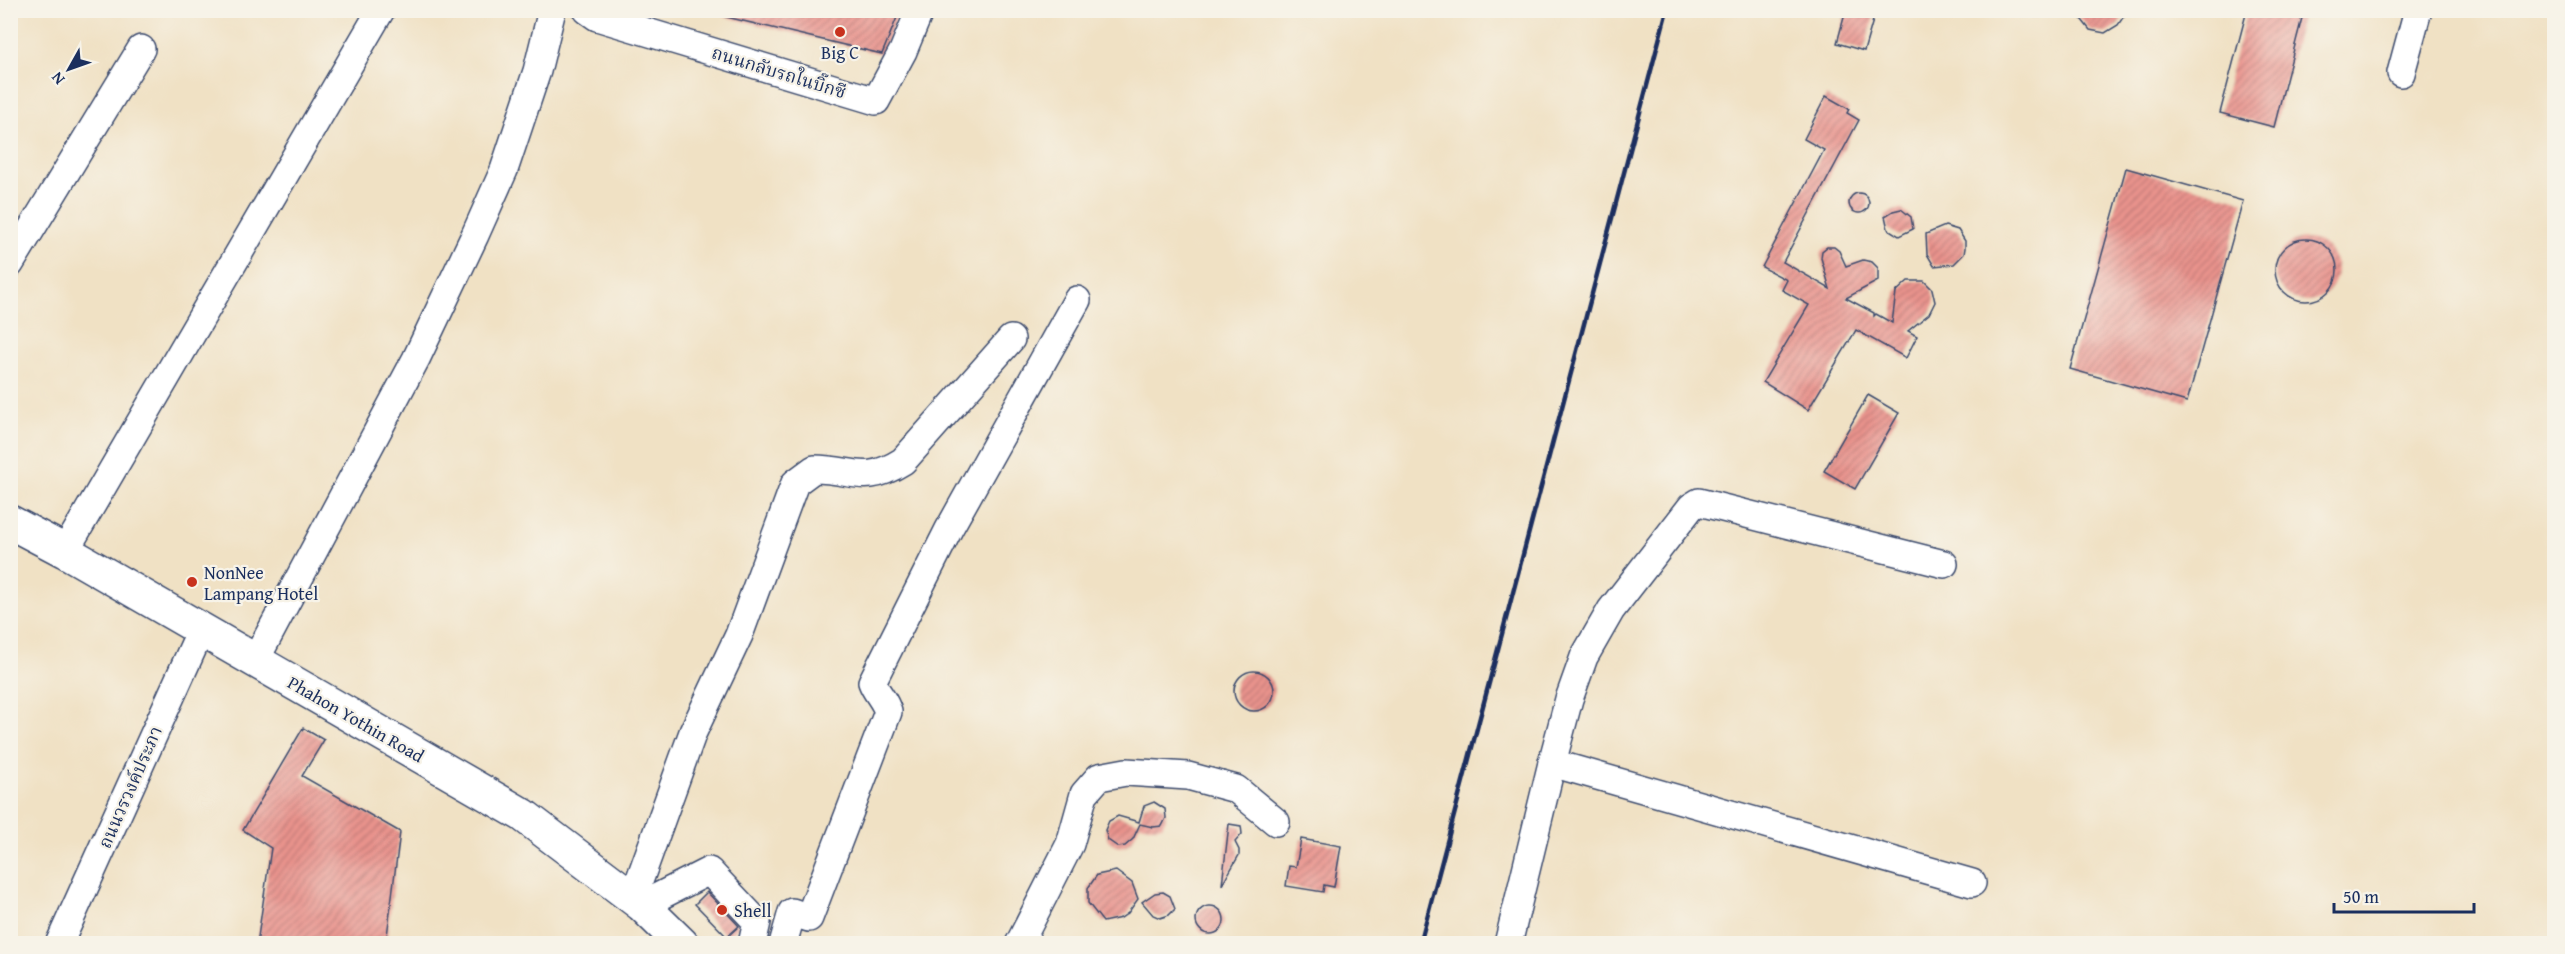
<svg xmlns="http://www.w3.org/2000/svg" width="2565" height="954" viewBox="0 0 2565 954" font-family="'Gentium Book Plus','Noto Serif Thai',serif">
  <style>
    .building { fill: url(#building-hatch) }
    .lines { fill: none; stroke-linecap: round; stroke-linejoin: round }
    .minor-casing { stroke: #3b4a6d; stroke-width: 30 }
    .major-casing { stroke: #3b4a6d; stroke-width: 36 }
    .minor { stroke: #fff; stroke-width: 27 }
    .major { stroke: #fff; stroke-width: 33 }
    .rail { stroke: #1b2f5e; stroke-width: 4.5 }
    .poi-dot { fill: #c8321e; stroke: #f7f3e8; stroke-width: 2 }
    .labels { text-anchor: middle; dominant-baseline: central; stroke-width: 4.5; stroke-linejoin: round; paint-order: stroke }
    .poi-label { font-size: 18px; fill: #1b2f5e; stroke: #f7f3e8; text-anchor: start }
    .street-label { font-size: 18px; fill: #1b2f5e; stroke: #f7f3e8 }
  </style>
  <defs>
    <pattern id="building-hatch" width="6" height="6" patternUnits="userSpaceOnUse" patternTransform="scale(1.5)"><rect width="6" height="6" fill="#e9938c"/><path d="M-1 1l2-2M0 6l6-6M5 7l2-2" fill="none" stroke="#bc7876"/></pattern>
  </defs>
  <rect width="100%" height="100%" fill="#f7f3e8"/>
  <filter id="ink" filterUnits="userSpaceOnUse"><feTurbulence type="fractalNoise" baseFrequency=".0167" numOctaves="2"/><feDisplacementMap in="SourceGraphic" scale="12" xChannelSelector="R" yChannelSelector="G"/><feConvolveMatrix kernelMatrix="1 2 1 2 8 2 1 2 1" color-interpolation-filters="sRGB"/></filter>
  <filter id="wash" filterUnits="userSpaceOnUse"><feTurbulence type="fractalNoise" baseFrequency=".008" numOctaves="4" result="noise"/><feDisplacementMap in="SourceGraphic" scale="24" xChannelSelector="R" yChannelSelector="G"/><feGaussianBlur stdDeviation="1.35" result="paint"/><feColorMatrix in="noise" values="0 0 0 0 0 0 0 0 0 0 0 0 0 0 0 0 0 1.4 0 .05"/><feComposite in="paint" operator="in"/></filter>
  <g filter="url(#wash)">
    <rect width="100%" height="100%" fill="#f0e1c4"/>
    <g id="blocks">
      <g class="building">
        <path d="M 722,10 L 900,10 L 882,54 L 722,16 Z"/>
        <path d="M 1846,10 L 1876,10 L 1864,51 L 1837,43 Z"/>
        <path d="M 2074,10 L 2128,10 L 2118,25 L 2105,33 L 2090,30 Z"/>
        <path d="M 2247,10 L 2304,10 L 2274,127 L 2220,113 Z"/>
        <path d="M 1826,96 L 1849,109 L 1847,113 L 1859,120 L 1783,262 L 1830,289 L 1821,258 L 1822,251 L 1827,247 L 1834,247 L 1839,251 L 1846,266 L 1863,260 L 1872,262 L 1878,268 L 1878,281 L 1846,298 L 1874,313 L 1874,316 L 1876,314 L 1892,323 L 1896,292 L 1908,281 L 1924,281 L 1932,289 L 1935,302 L 1929,314 L 1908,331 L 1917,336 L 1906,358 L 1856,330 L 1808,410 L 1763,382 L 1809,305 L 1782,290 L 1787,280 L 1762,267 L 1824,150 L 1804,139 Z"/>
        <path d="M 2126,168 L 2243,201 L 2187,402 L 2070,369 Z"/>
        <circle cx="1859" cy="203" r="10"/>
        <path d="M 1901,209 L 1911,217 L 1913,229 L 1899,236 L 1888,229 L 1885,216 L 1893,211 Z"/>
        <path d="M 1945,226 L 1958,230 L 1965,241 L 1965,248 L 1964,254 L 1954,264 L 1934,266 L 1927,254 L 1926,234 Z"/>
        <circle cx="2306" cy="270" r="31"/>
        <path d="M 1868,395 L 1899,413 L 1855,489 L 1824,471 Z"/>
        <circle cx="1254" cy="691" r="20"/>
        <path d="M 303,728 L 324,740 L 302,776 L 400,832 L 386,944 L 257,944 L 271,848 L 243,830 Z"/>
        <path d="M 1154,802 L 1165,809 L 1166,818 L 1162,826 L 1153,827 L 1140,824 L 1133,839 L 1125,846 L 1118,847 L 1108,840 L 1105,830 L 1109,821 L 1118,816 L 1139,822 L 1144,806 Z"/>
        <path d="M 1229,824 L 1241,826 L 1242,834 L 1235,842 L 1239,850 L 1239,855 L 1222,885 Z"/>
        <path d="M 1301,839 L 1341,846 L 1334,887 L 1324,885 L 1323,892 L 1286,886 L 1289,866 L 1296,867 Z"/>
        <path d="M 1116,871 L 1132,883 L 1138,899 L 1128,913 L 1121,918 L 1103,922 L 1088,903 L 1088,888 L 1097,875 Z"/>
        <path d="M 707,892 L 739,926 L 727,937 L 695,904 Z"/>
        <path d="M 1163,892 L 1170,896 L 1175,909 L 1169,915 L 1160,918 L 1153,915 L 1142,902 L 1155,893 Z"/>
        <circle cx="1210" cy="920" r="14"/>
      </g>
    </g>
  </g>
  <g filter="url(#ink)">
    <use href="#blocks" fill-opacity="0" stroke="#3b4a6d" stroke-width="1.5"/>
    <g class="lines">
      <defs>
        <g id="minor">
          <path d="M 587,10 L 597,17 L 876,101 L 903,51 L 920,10"/>
          <path d="M 2401,73 L 2418,10"/>
          <path d="M 10,264 L 141,49"/>
          <path d="M 65,551 L 381,10"/>
          <path d="M 255,661 L 416,359 L 475,235 L 504,170 L 537,71 L 552,10"/>
          <path d="M 1552,763 L 1972,883"/>
          <path d="M 633,898 L 693,732 L 739,635 L 795,483 L 814,469 C 855,469 863,486 903,461 L 1011,339"/>
          <path d="M 642,905 L 709,871 L 757,922 L 752,944"/>
          <path d="M 59,944 L 201,630"/>
          <path d="M 783,944 L 792,912 L 809,918 L 888,712 C 885,700 876,693 872,682 L 949,529 L 1077,300"/>
          <path d="M 1019,944 L 1070,844 L 1084,794 L 1099,777 L 1126,772 L 1188,776 L 1236,789 L 1276,822"/>
          <path d="M 1508,944 L 1552,763 L 1569,699 L 1584,657 L 1611,610 L 1691,507 L 1699,502 L 1944,564"/>
        </g>
        <path id="major" d="M 10,522 L 65,551 L 523,815 L 642,905 L 682,944"/>
      </defs>
      <use href="#minor" class="minor-casing"/>
      <use href="#major" class="major-casing"/>
      <use href="#minor" class="minor"/>
      <use href="#major" class="major"/>
      <path class="rail" d="M 1420,944 L 1667,10"/>
    </g>
  </g>
  <g class="poi-dot">
    <circle cx="840" cy="32" r="6"/>
    <circle cx="192" cy="582" r="6"/>
    <circle cx="722" cy="910" r="6"/>
  </g>
  <g class="labels">
    <g class="poi-label">
      <text x="840" y="52" text-anchor="middle">Big C</text>
      <text x="204" y="572">NonNee<tspan x="204" dy="21">Lampang Hotel</tspan></text>
      <text x="734" y="910">Shell</text>
    </g>
    <g class="street-label">
      <text transform="translate(779 72) rotate(17)">ถนนกลับรถในบิ๊กซี</text>
      <text transform="translate(356 719) rotate(30)">Phahon Yothin Road</text>
      <text transform="translate(130 787) rotate(-66)">ถนนวรวงค์ประภา</text>
    </g>
  </g>
  <rect width="2565" height="954" fill="none" stroke="#f7f3e8" stroke-width="36"/>
  <g transform="translate(69 69) rotate(230)" stroke="#f7f3e8" stroke-width="4.5" paint-order="stroke">
  <path d="M0-4.5L10 22L0 15L-10 22Z" fill="#1b2f5e"/>
  <text y="-9" font-size="16" font-weight="bold" text-anchor="middle" fill="#1b2f5e">N</text>
  </g>
  <path d="M2334 903v9h140v-9" fill="none" stroke="#1b2f5e" stroke-width="3"/>
  <text x="2343" y="903" font-size="18" fill="#1b2f5e" stroke="#f7f3e8" stroke-width="4.5" paint-order="stroke">50 m</text>
</svg>
